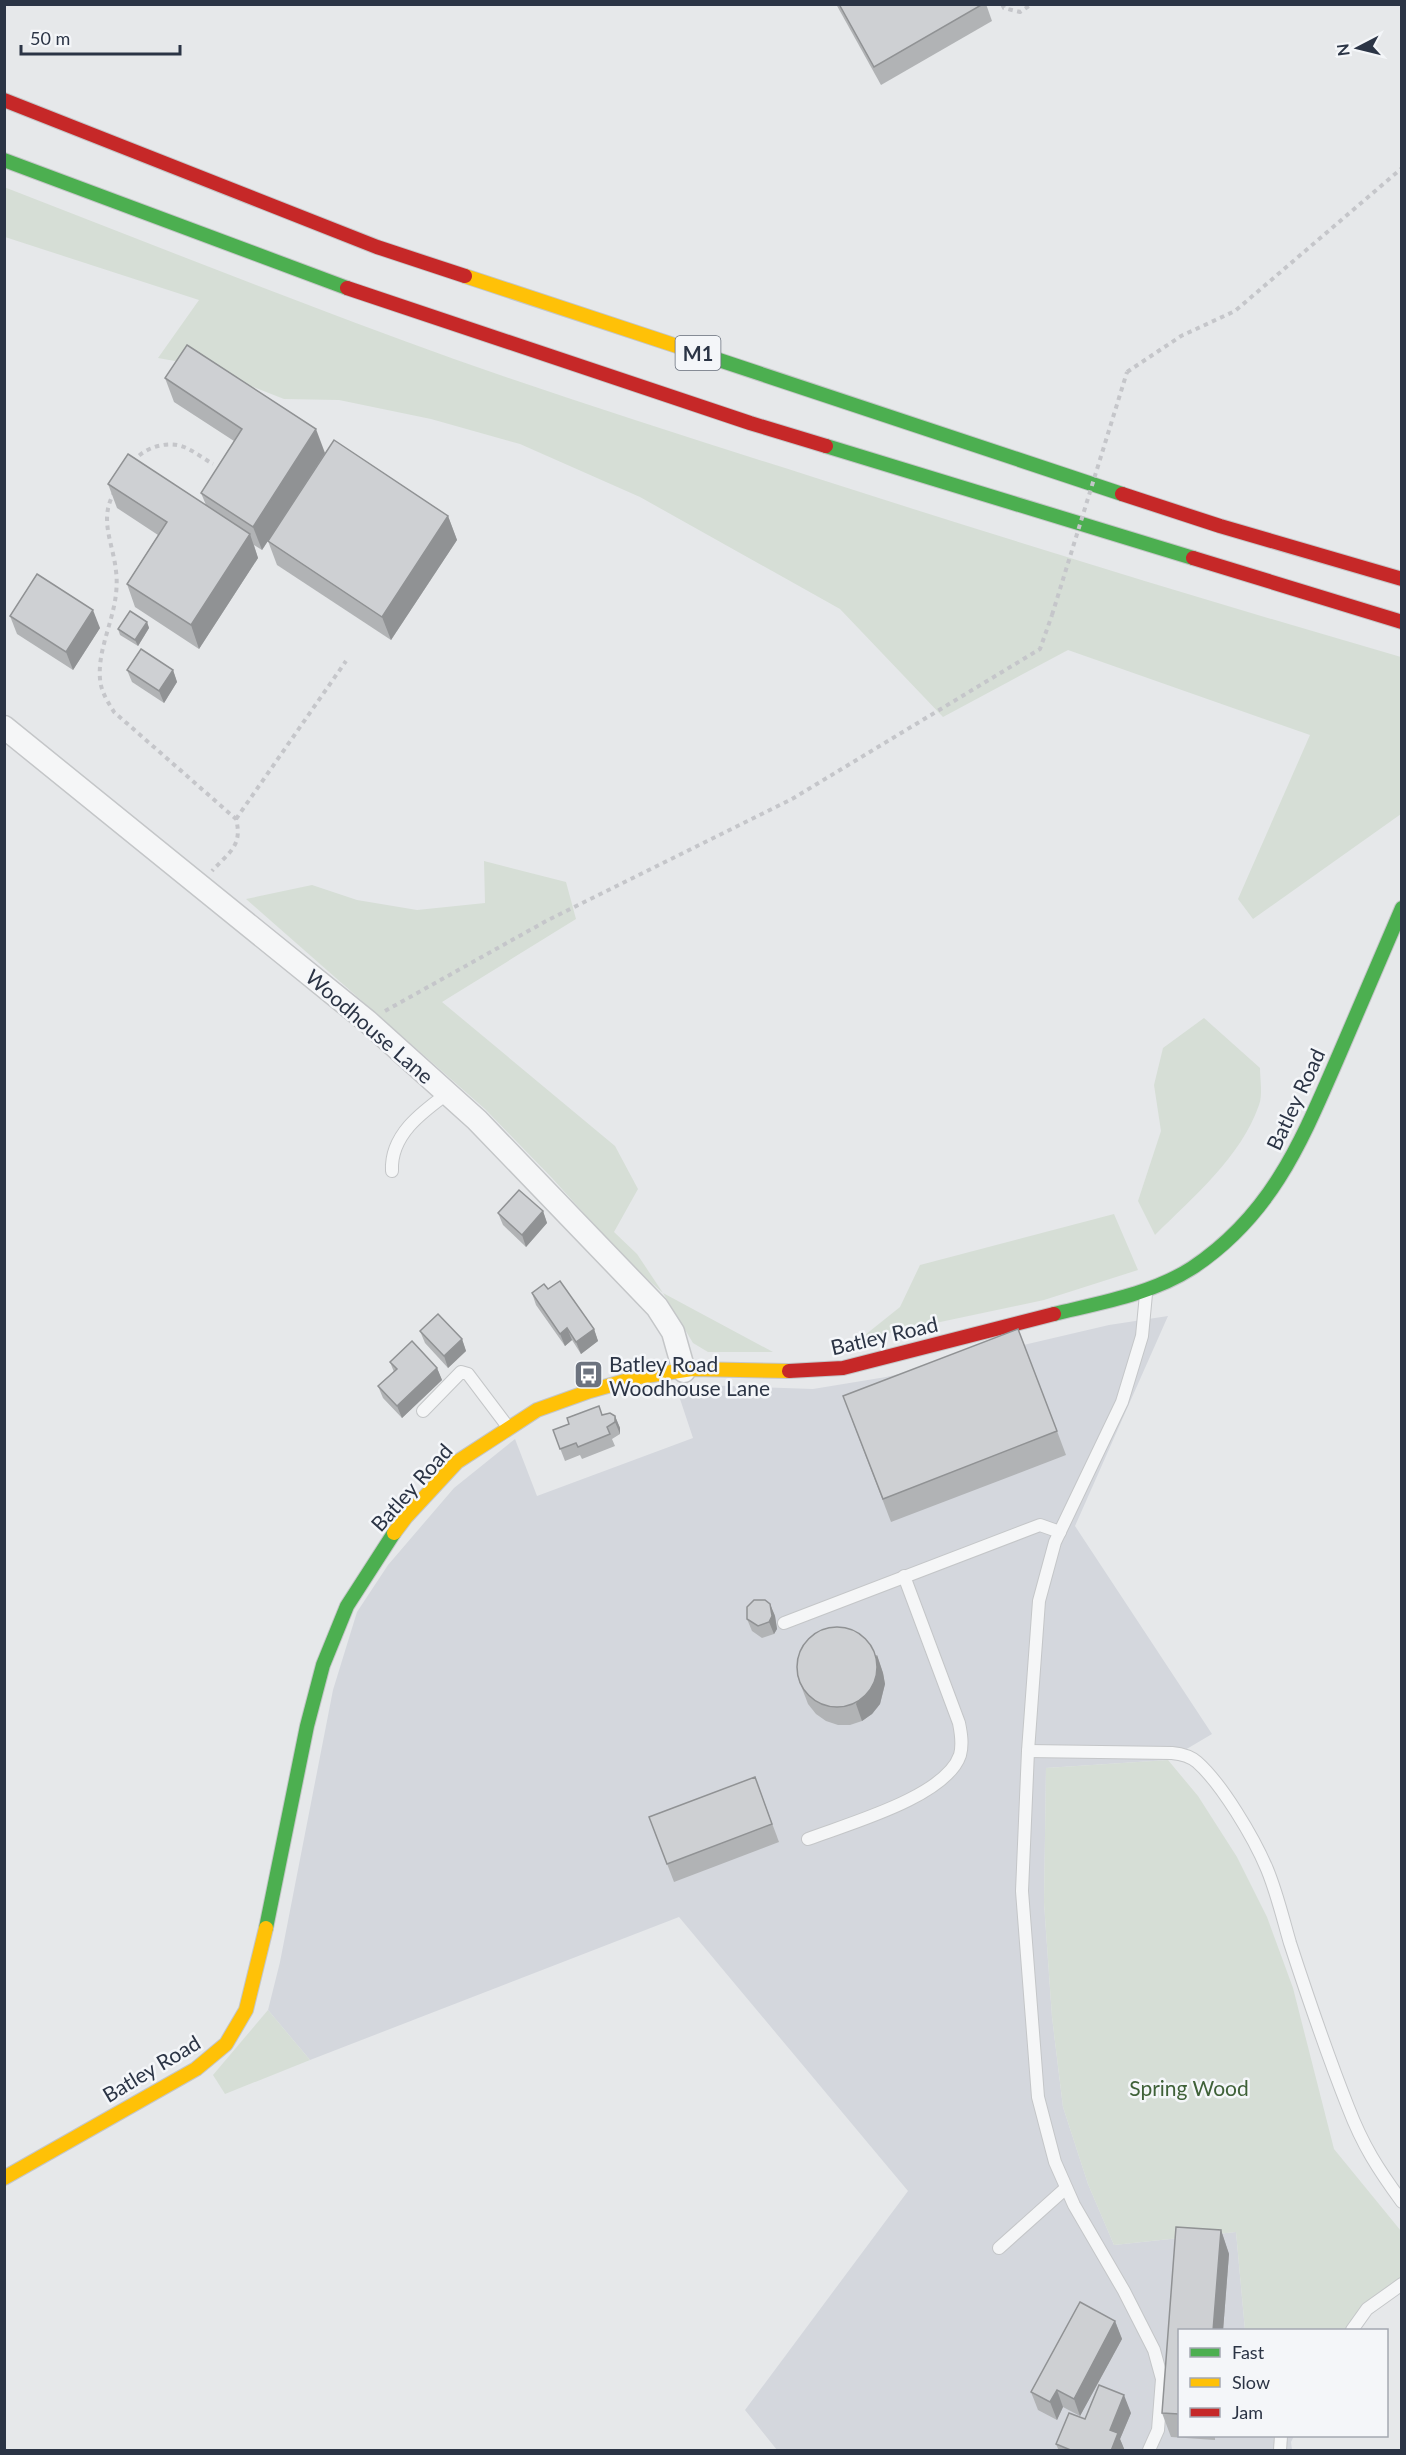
<svg xmlns="http://www.w3.org/2000/svg" width="1406" height="2455" viewBox="0 0 1406 2455" font-family="Lato,sans-serif">
  <style>
    .built { fill: #d4d7dd }
    .green { fill: #d6ded6 }
    .lines { fill: none; stroke-linecap: round; stroke-linejoin: round }
    .lane-casing { stroke: #c4c6c8; stroke-width: 14 }
    .street-casing { stroke: #c4c6c8; stroke-width: 25 }
    .fast-casing { stroke: #c4c6c8; stroke-width: 16 }
    .slow-casing { stroke: #c4c6c8; stroke-width: 16 }
    .jam-casing { stroke: #c4c6c8; stroke-width: 16 }
    .path { stroke: #c5c6ca; stroke-width: 4; stroke-dasharray: 4.5 4.5; stroke-linecap: butt }
    .lane { stroke: #f5f6f7; stroke-width: 12 }
    .street { stroke: #f5f6f7; stroke-width: 22 }
    .fast { stroke: #4caf50; stroke-width: 14 }
    .slow { stroke: #ffc107; stroke-width: 14 }
    .jam { stroke: #c62828; stroke-width: 14 }
    .path-bridge { stroke: #c5c6ca; stroke-width: 4; stroke-dasharray: 4.5 4.5; stroke-linecap: butt }
    .wall { fill: #b1b3b5 }
    .shaded-wall { fill: #909294 }
    .building { fill: #ced0d3; stroke: #909294; stroke-width: 1.5 }
    .labels { text-anchor: middle; dominant-baseline: central; stroke-width: 5; stroke-linejoin: round; paint-order: stroke }
    .shield { fill: #f4f6f9; stroke: #676e7b; stroke-width: 1.5 }
    .shield-label { font-size: 20px; font-weight: bold; fill: #2b3445 }
    .street-label { font-size: 21px; fill: #2b3445; stroke: #f4f6f9 }
    .poi-label { font-size: 21px; fill: #2b3445; stroke: #f4f6f9; text-anchor: start }
    .park-label { font-size: 21px; fill: #3f6138; stroke: #f4f6f9 }
  </style>
  <rect width="100%" height="100%" fill="#e6e8ea"/>
  <path class="built" d="M 1168,1316 L 1075,1526 L 1212,1734 L 1168,1760 L 1046,1768 L 1044,1903 L 1052,2017 L 1063,2107 L 1088,2184 L 1114,2245 L 1236,2232 L 1245,2330 L 1180,2330 L 1180,2436 L 1294,2436 L 1291,2442 L 1292,2450 L 777,2450 L 745,2410 L 908,2191 L 679,1917 L 310,2060 L 268,2010 L 280,1962 L 333,1690 L 357,1612 L 388,1565 L 454,1488 L 515,1439 L 537,1496 L 693,1438 L 675,1384 L 813,1389 L 886,1377 L 1109,1325 Z"/>
  <g class="green">
    <path d="M 4,187 C 154,245 303,305 454,359 C 573,401 693,439 813,477 C 1009,540 1204,600 1401,657 L 1401,814 L 1253,919 L 1238,899 L 1310,735 L 1068,650 L 943,717 L 840,609 L 640,497 L 520,444 L 431,419 L 339,400 L 284,399 L 197,365 L 158,358 L 199,300 L 5,237 Z"/>
    <path d="M 484,861 L 566,882 L 576,919 L 442,1002 L 615,1146 L 638,1189 L 614,1232 L 637,1254 L 663,1293 L 773,1352 L 708,1352 L 693,1343 L 663,1293 L 627,1261 L 552,1178 L 485,1109 L 246,899 L 312,885 L 357,900 L 417,910 L 485,903 Z"/>
    <path d="M 1204,1018 L 1260,1068 C 1260,1079 1263,1095 1259,1105 C 1241,1157 1193,1197 1155,1235 L 1138,1201 L 1161,1131 L 1154,1085 L 1163,1048 Z"/>
    <path d="M 1114,1214 L 1138,1270 L 1044,1300 L 860,1339 L 900,1307 L 920,1265 Z"/>
    <path d="M 1168,1760 L 1198,1796 L 1237,1857 L 1267,1917 L 1293,1988 L 1334,2149 L 1401,2231 L 1401,2281 L 1353,2330 L 1245,2330 L 1236,2232 L 1114,2245 L 1088,2184 L 1063,2107 L 1052,2017 L 1044,1903 L 1046,1768 Z"/>
    <path d="M 268,2010 L 310,2060 L 225,2094 L 213,2075 Z"/>
  </g>
  <g class="lines">
    <defs>
      <g id="lane">
        <path d="M 392,1171 C 390,1135 422,1112 448,1093"/>
        <path d="M 1146,1294 L 1142,1336 L 1122,1402 L 1055,1542 L 1039,1601 L 1028,1751 L 1022,1891 L 1038,2097 L 1055,2162 L 1074,2205 L 1124,2291 L 1154,2350 L 1162,2379 L 1158,2430 L 1149,2450"/>
        <path d="M 423,1411 L 461,1372 L 468,1374 L 508,1427"/>
        <path d="M 784,1623 L 1040,1525 L 1060,1532"/>
        <path d="M 1028,1751 L 1172,1753 C 1182,1754 1190,1756 1197,1762 C 1222,1784 1254,1838 1267,1869 C 1277,1893 1283,1919 1290,1943 C 1308,1998 1327,2054 1348,2107 C 1363,2146 1378,2169 1402,2202"/>
        <path d="M 808,1839 C 847,1824 946,1797 960,1755 C 963,1744 961,1733 959,1723 L 904,1576"/>
        <path d="M 999,2248 L 1066,2188"/>
        <path d="M 1352,2330 L 1367,2309 L 1402,2284"/>
        <path d="M 1280,2450 L 1281,2436"/>
      </g>
      <path id="street" d="M 4,727 L 367,1021 L 477,1120 L 657,1307 L 673,1332 L 684,1371"/>
      <g id="fast">
        <path d="M 4,160 L 347,288"/>
        <path d="M 698,353 L 1122,494"/>
        <path d="M 826,446 L 1193,558"/>
        <path d="M 1054,1314 C 1099,1303 1152,1294 1192,1268 C 1273,1214 1302,1140 1339,1055 C 1360,1006 1381,957 1402,908"/>
        <path d="M 266,1928 L 307,1726 L 323,1665 L 347,1606 L 394,1533"/>
      </g>
      <g id="slow">
        <path d="M 465,276 L 698,353"/>
        <path d="M 394,1533 L 406,1517 L 457,1462 L 537,1410 L 590,1391 L 639,1377 L 692,1369 L 789,1371"/>
        <path d="M 4,2178 L 196,2069 L 226,2044 L 246,2010 L 266,1928"/>
      </g>
      <g id="jam">
        <path d="M 4,100 L 377,247 L 465,276"/>
        <path d="M 347,288 L 750,423 L 826,446"/>
        <path d="M 1122,494 L 1220,526 L 1402,579"/>
        <path d="M 1193,558 L 1402,622"/>
        <path d="M 789,1371 L 843,1368 L 1054,1314"/>
      </g>
    </defs>
    <use href="#lane" class="lane-casing"/>
    <use href="#street" class="street-casing"/>
    <use href="#fast" class="fast-casing"/>
    <use href="#slow" class="slow-casing"/>
    <use href="#jam" class="jam-casing"/>
    <g class="path">
      <path d="M 1002,4 L 1004,8 L 1020,12 L 1032,4"/>
      <path d="M 1127,372 L 1181,336 L 1235,311 L 1402,168"/>
      <path d="M 133,462 C 143,448 167,440 184,447 C 194,451 204,459 213,464"/>
      <path d="M 115,491 C 98,519 113,542 116,571 C 121,611 97,643 100,679 C 101,692 108,702 114,712 L 236,819 C 243,846 229,852 212,871"/>
      <path d="M 236,819 L 346,661"/>
      <path d="M 385,1011 L 548,920 L 792,799 L 1040,649 L 1052,615"/>
    </g>
    <use href="#lane" class="lane"/>
    <use href="#street" class="street"/>
    <use href="#fast" class="fast"/>
    <use href="#slow" class="slow"/>
    <use href="#jam" class="jam"/>
    <path class="path-bridge" d="M 1052,615 L 1127,372"/>
  </g>
  <g class="wall">
    <path d="M 836,4 L 986,4 L 992,21 L 881,85 Z"/>
    <path d="M 165,378 L 325,453 L 262,550 L 254,545 L 258,558 L 199,649 L 135,607 L 127,584 L 158,535 L 117,508 L 108,484 L 206,505 L 201,493 L 234,441 L 174,402 Z"/>
    <path d="M 448,516 L 457,540 L 391,640 L 277,565 L 268,541 Z"/>
    <path d="M 10,616 L 100,628 L 73,670 L 17,634 Z"/>
    <path d="M 147,622 L 149,628 L 138,646 L 120,635 L 118,629 Z"/>
    <path d="M 127,670 L 173,670 L 177,682 L 164,703 L 132,682 Z"/>
    <path d="M 543,1211 L 547,1223 L 526,1247 L 503,1225 L 498,1213 Z"/>
    <path d="M 548,1289 L 594,1329 L 598,1341 L 581,1354 L 572,1340 L 565,1346 L 536,1305 L 532,1293 Z"/>
    <path d="M 420,1331 L 462,1339 L 466,1351 L 448,1368 L 425,1343 Z"/>
    <path d="M 390,1362 L 437,1368 L 442,1380 L 402,1418 L 383,1398 L 378,1386 L 394,1372 Z"/>
    <path d="M 602,1415 L 615,1416 L 620,1428 L 620,1434 L 612,1439 L 615,1446 L 582,1459 L 580,1455 L 565,1461 L 553,1430 Z"/>
    <path d="M 852,1420 L 1057,1431 L 1066,1455 L 891,1522 Z"/>
    <path d="M 770,1604 L 775,1616 L 777,1629 L 774,1634 L 762,1638 L 752,1631 L 747,1619 Z"/>
    <path d="M 877,1655 L 883,1673 L 885,1684 L 880,1704 L 872,1714 L 862,1721 L 850,1725 L 838,1725 L 826,1721 L 816,1714 L 808,1704 L 797,1675 Z"/>
    <path d="M 755,1777 L 779,1842 L 674,1882 L 649,1817 Z"/>
    <path d="M 1176,2227 L 1221,2230 L 1229,2254 L 1223,2331 L 1179,2331 L 1179,2436 L 1215,2436 L 1215,2440 L 1171,2437 L 1162,2413 Z"/>
    <path d="M 1115,2321 L 1122,2339 L 1080,2416 L 1063,2407 L 1057,2420 L 1038,2410 L 1031,2392 Z"/>
    <path d="M 1131,2413 L 1120,2439 L 1125,2451 L 1059,2451 L 1056,2444 L 1085,2419 Z"/>
  </g>
  <g class="shaded-wall">
    <path d="M 316,429 L 325,453 L 262,550 L 253,527 Z"/>
    <path d="M 448,516 L 457,540 L 391,640 L 382,617 Z"/>
    <path d="M 250,534 L 258,558 L 199,649 L 191,625 Z"/>
    <path d="M 93,610 L 100,628 L 73,670 L 66,652 Z"/>
    <path d="M 147,622 L 149,628 L 138,646 L 135,640 Z"/>
    <path d="M 173,670 L 177,682 L 164,703 L 159,691 Z"/>
    <path d="M 543,1211 L 547,1223 L 526,1247 L 522,1235 Z"/>
    <path d="M 567,1328 L 572,1340 L 565,1346 L 560,1334 Z"/>
    <path d="M 594,1329 L 598,1341 L 581,1354 L 576,1342 Z"/>
    <path d="M 462,1339 L 466,1351 L 448,1368 L 444,1356 Z"/>
    <path d="M 437,1368 L 442,1380 L 402,1418 L 397,1406 Z"/>
    <path d="M 615,1416 L 620,1428 L 620,1434 L 615,1422 Z"/>
    <path d="M 770,1604 L 775,1616 L 777,1629 L 774,1634 L 769,1622 Z"/>
    <path d="M 877,1655 L 883,1673 L 885,1684 L 880,1704 L 872,1714 L 862,1721 L 856,1704 Z"/>
    <path d="M 1221,2230 L 1229,2254 L 1223,2331 L 1213,2331 Z"/>
    <path d="M 1115,2321 L 1122,2339 L 1080,2416 L 1074,2399 Z"/>
    <path d="M 1057,2390 L 1063,2407 L 1057,2420 L 1050,2402 Z"/>
    <path d="M 1124,2395 L 1131,2413 L 1120,2439 L 1125,2451 L 1111,2451 L 1110,2430 Z"/>
  </g>
  <g class="building">
    <path d="M 839,4 L 983,4 L 874,67 Z"/>
    <path d="M 187,345 L 316,429 L 253,527 L 201,493 L 242,429 L 165,378 Z"/>
    <path d="M 334,440 L 448,516 L 382,617 L 268,541 Z"/>
    <path d="M 128,454 L 250,534 L 191,625 L 127,584 L 167,522 L 108,484 Z"/>
    <path d="M 37,574 L 93,610 L 66,652 L 10,616 Z"/>
    <path d="M 130,611 L 147,622 L 135,640 L 118,629 Z"/>
    <path d="M 141,649 L 173,670 L 159,691 L 127,670 Z"/>
    <path d="M 519,1190 L 543,1211 L 522,1235 L 498,1213 Z"/>
    <path d="M 560,1281 L 594,1329 L 576,1342 L 567,1328 L 560,1334 L 532,1293 L 544,1284 L 548,1289 Z"/>
    <path d="M 438,1314 L 462,1339 L 444,1356 L 420,1331 Z"/>
    <path d="M 1018,1329 L 1057,1431 L 883,1499 L 843,1396 Z"/>
    <path d="M 412,1341 L 437,1368 L 397,1406 L 378,1386 L 397,1369 L 390,1362 Z"/>
    <path d="M 599,1406 L 602,1415 L 610,1413 L 615,1416 L 615,1422 L 607,1427 L 610,1434 L 578,1447 L 576,1443 L 560,1449 L 553,1430 L 569,1424 L 567,1418 Z"/>
    <path d="M 754,1600 L 765,1600 L 770,1604 L 772,1616 L 769,1622 L 758,1626 L 747,1619 L 747,1607 Z"/>
    <circle cx="837" cy="1667" r="40"/>
    <path d="M 755,1777 L 772,1824 L 667,1864 L 649,1817 Z"/>
    <path d="M 1176,2227 L 1221,2230 L 1213,2331 L 1179,2331 L 1179,2414 L 1162,2413 Z"/>
    <path d="M 1080,2302 L 1115,2321 L 1074,2399 L 1057,2390 L 1050,2402 L 1031,2392 Z"/>
    <path d="M 1099,2385 L 1124,2395 L 1110,2430 L 1118,2433 L 1111,2451 L 1073,2451 L 1056,2444 L 1069,2413 L 1085,2419 Z"/>
  </g>
  <defs>
    <symbol id="bus-square" viewBox="-11 -11 22 22"><rect x="-9" y="-9" width="18" height="18" rx="4" fill="#6c737f" stroke="#f4f6f9"/><path d="M-5-6H5V4H4V6H2V4H-2V6H-4V4H-5ZM-3.5-4V0h7V-4ZM-3.5 1.2v1.5H-2V1.2ZM2 1.2v1.5H3.5V1.2Z" fill="#fff"/></symbol>
  </defs>
  <g fill-rule="evenodd">
    <use href="#bus-square" x="572" y="1358" width="33" height="33"/>
  </g>
  <g class="labels">
    <rect class="shield" x="675.5" y="336" width="45" height="34" rx="4.5"/>
    <g class="shield-label">
      <text x="698" y="353">M1</text>
    </g>
    <g class="street-label">
      <text transform="translate(370 1026) rotate(41)">Woodhouse Lane</text>
      <text transform="translate(1295 1099) rotate(-65)">Batley Road</text>
      <text transform="translate(884 1335) rotate(-13)">Batley Road</text>
      <text transform="translate(411 1487) rotate(-48)">Batley Road</text>
      <text transform="translate(151 2068) rotate(-31)">Batley Road</text>
    </g>
    <g class="poi-label">
      <text x="609" y="1363">Batley Road<tspan x="609" dy="24">Woodhouse Lane</tspan></text>
    </g>
    <g class="park-label">
      <text x="1189" y="2087">Spring Wood</text>
    </g>
  </g>
  <rect width="1406" height="2455" fill="none" stroke="#2b3445" stroke-width="12"/>
  <rect x="1178" y="2329" width="210" height="108" fill="#f4f6f9" stroke="#a4a8b1" stroke-width="1.5"/>
  <rect x="1190" y="2348" width="30" height="9" fill="#4caf50" stroke="#a4a8b1" stroke-width="1.5"/>
  <text x="1232" y="2359" font-size="18" fill="#2b3445">Fast</text>
  <rect x="1190" y="2378" width="30" height="9" fill="#ffc107" stroke="#a4a8b1" stroke-width="1.5"/>
  <text x="1232" y="2389" font-size="18" fill="#2b3445">Slow</text>
  <rect x="1190" y="2408" width="30" height="9" fill="#c62828" stroke="#a4a8b1" stroke-width="1.5"/>
  <text x="1232" y="2419" font-size="18" fill="#2b3445">Jam</text>
  <g transform="translate(1358 48) rotate(263)" stroke="#f4f6f9" stroke-width="4.5" paint-order="stroke">
  <path d="M0-4.5L10 22L0 15L-10 22Z" fill="#2b3445"/>
  <text y="-9" font-size="16" font-weight="bold" text-anchor="middle" fill="#2b3445">N</text>
  </g>
  <path d="M21 45v9h159v-9" fill="none" stroke="#2b3445" stroke-width="3"/>
  <text x="30" y="45" font-size="18" fill="#2b3445" stroke="#f4f6f9" stroke-width="4.5" paint-order="stroke">50 m</text>
</svg>
